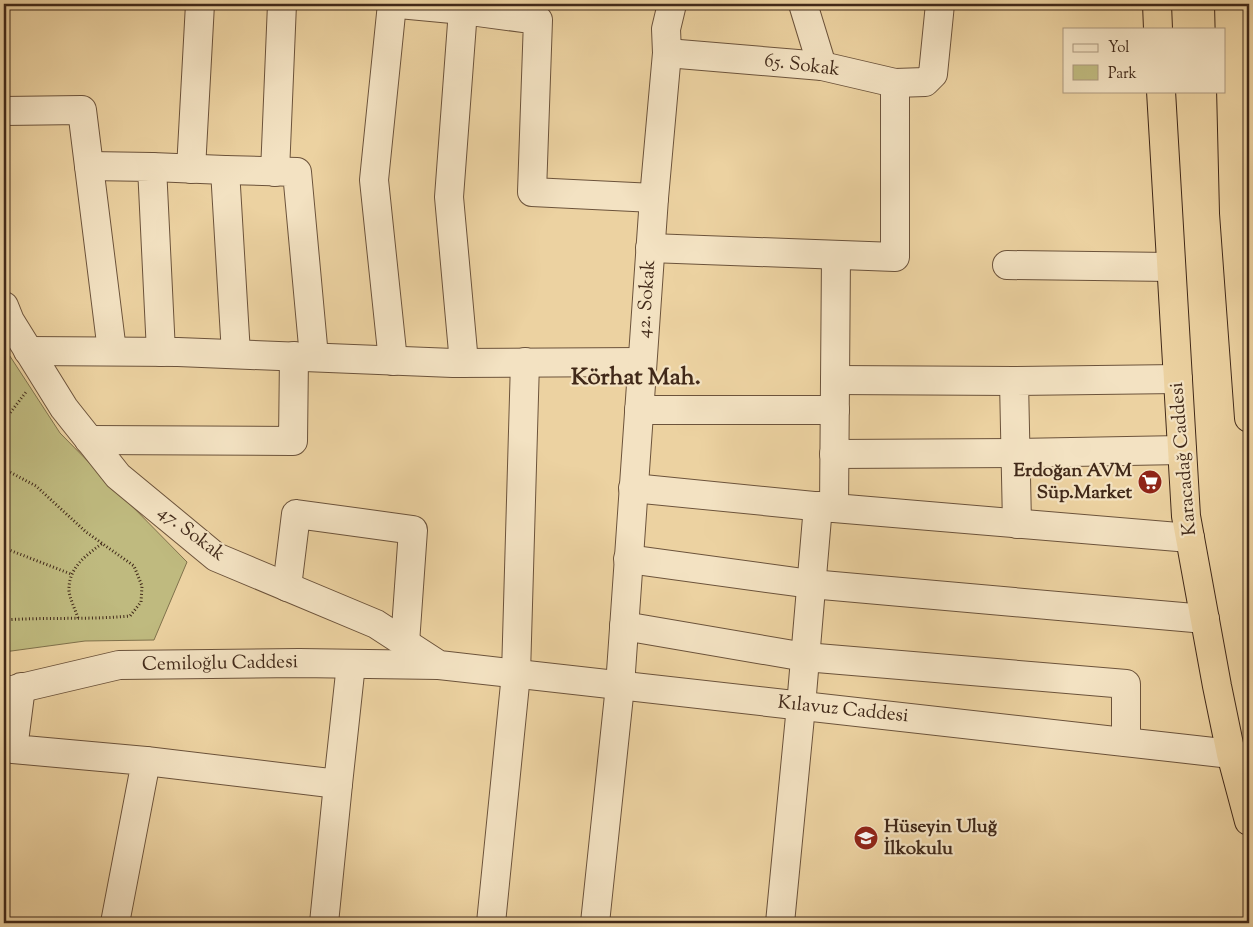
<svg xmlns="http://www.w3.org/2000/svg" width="1253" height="927" viewBox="0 0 1253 927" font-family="'Sorts Mill Goudy',serif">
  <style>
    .green { fill: #bfba7f; stroke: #80724c }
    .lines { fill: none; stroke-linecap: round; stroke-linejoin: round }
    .minor-casing { stroke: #6c533b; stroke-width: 30 }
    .tertiary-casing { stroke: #6c533b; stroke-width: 30 }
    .trunk-casing { stroke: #412919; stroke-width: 30 }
    .path { stroke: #412919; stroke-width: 3; stroke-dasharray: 1 2.5; stroke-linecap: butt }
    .minor { stroke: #f3e2c2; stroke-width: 28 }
    .tertiary { stroke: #f3e2c2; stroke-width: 28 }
    .trunk { stroke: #ecd2a1; stroke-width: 28 }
    .labels { text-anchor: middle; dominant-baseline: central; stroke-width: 4.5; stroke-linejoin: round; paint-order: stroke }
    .street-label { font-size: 19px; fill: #412919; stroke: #f3e2c2 }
    .poi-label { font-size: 19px; font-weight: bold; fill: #412919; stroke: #f3e2c2; text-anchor: end }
    .district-label { font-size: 24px; font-weight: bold; fill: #412919; stroke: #f3e2c2 }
  </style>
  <rect width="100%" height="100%" fill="#ecd2a1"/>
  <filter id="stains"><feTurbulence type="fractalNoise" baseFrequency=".004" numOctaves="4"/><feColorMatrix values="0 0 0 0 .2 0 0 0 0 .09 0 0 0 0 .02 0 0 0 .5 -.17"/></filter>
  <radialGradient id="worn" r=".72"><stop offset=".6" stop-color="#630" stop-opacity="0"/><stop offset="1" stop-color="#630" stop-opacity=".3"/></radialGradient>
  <path class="green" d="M 4,347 L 60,433 L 187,562 L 154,640 L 85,641 L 4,652 Z"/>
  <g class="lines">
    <defs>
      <g id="minor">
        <path d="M 392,4 L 374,180 L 393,361"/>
        <path d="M 399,4 L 463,10 L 538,20 L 532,192 L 654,198"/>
        <path d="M 803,4 L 822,66"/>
        <path d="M 463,10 L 449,197 L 464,363"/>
        <path d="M 667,53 L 822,66 L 895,83 L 925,82 L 933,74 L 940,4"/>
        <path d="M 4,111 L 82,110 L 112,351"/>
        <path d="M 89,166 L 152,167 L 161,352"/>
        <path d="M 152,167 L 225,170 L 236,354"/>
        <path d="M 191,169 L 200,4"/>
        <path d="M 225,170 L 297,172 L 314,357"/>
        <path d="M 275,172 L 282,4"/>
        <path d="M 650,248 L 895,257 L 895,83"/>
        <path d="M 1007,265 L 1171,267"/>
        <path d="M 28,351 L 178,352 L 453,363 L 642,362"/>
        <path d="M 835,380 L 1014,381"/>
        <path d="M 639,410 L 835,410"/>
        <path d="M 89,440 L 293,441 L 294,356"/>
        <path d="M 834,454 L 1015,453 L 1182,450"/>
        <path d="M 633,488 L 834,508 L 836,255"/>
        <path d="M 834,508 L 1190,538"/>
        <path d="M 1017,524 L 1014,381 L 1178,379"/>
        <path d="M 628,559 L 811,584 L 1205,619"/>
        <path d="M 287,587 L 296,514 L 413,530 L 405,643"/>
        <path d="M 624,626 L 805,657 L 1126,684 L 1126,742"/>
        <path d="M 21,687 L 13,749 L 146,761 L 115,923"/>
        <path d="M 146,761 L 338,784 L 351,664"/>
        <path d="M 324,923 L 338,784"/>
        <path d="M 491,923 L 516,674 L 525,362"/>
        <path d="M 595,923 L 620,686 L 654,198 L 667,53 L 666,29 L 672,4"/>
        <path d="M 780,923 L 801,706 L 818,506"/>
      </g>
      <g id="tertiary">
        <path d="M 4,306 L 10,321 L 64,408 L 118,476 L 216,557 L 376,624 L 439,665 L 1231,754"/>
        <path d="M 4,692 L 119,665 L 299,663 L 439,665"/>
      </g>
      <g id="trunk">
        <path d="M 1157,4 L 1158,29"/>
        <path d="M 1229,4 L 1234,213 L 1249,418"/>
        <path d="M 1161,91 L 1186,516 L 1217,686 L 1231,754 L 1249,821"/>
      </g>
    </defs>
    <use href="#minor" class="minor-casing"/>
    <use href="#tertiary" class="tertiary-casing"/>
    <use href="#trunk" class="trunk-casing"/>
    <g class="path">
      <path d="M 4,421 L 26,392"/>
      <path d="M 4,469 L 36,486 L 86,532 L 134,566 L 142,586 L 141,602 L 130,616 C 88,620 46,617 4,620"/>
      <path d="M 4,548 L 71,574"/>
      <path d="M 78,618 C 75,609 70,599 69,591 C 68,568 86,555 103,543"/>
    </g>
    <use href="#minor" class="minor"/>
    <use href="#tertiary" class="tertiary"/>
    <use href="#trunk" class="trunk"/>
  </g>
  <defs>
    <symbol id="supermarket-disc" viewBox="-11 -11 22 22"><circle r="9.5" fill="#8f2418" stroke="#f3e2c2"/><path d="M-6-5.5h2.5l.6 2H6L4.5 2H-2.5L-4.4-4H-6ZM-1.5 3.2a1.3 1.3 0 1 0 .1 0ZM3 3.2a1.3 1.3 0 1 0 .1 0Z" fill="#fff"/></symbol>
    <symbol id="school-disc" viewBox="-11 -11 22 22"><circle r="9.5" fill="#8f2418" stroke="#f3e2c2"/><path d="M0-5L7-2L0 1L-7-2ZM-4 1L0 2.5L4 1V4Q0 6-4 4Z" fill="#fff"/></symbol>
  </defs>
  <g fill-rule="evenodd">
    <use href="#supermarket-disc" x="1136" y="468" width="28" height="28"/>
    <use href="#school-disc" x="852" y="824" width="28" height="28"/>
  </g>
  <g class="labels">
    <g class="street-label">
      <text transform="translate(802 66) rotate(7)">65. Sokak</text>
      <text transform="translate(647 299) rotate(-86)">42. Sokak</text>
      <text transform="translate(1184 459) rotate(-95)">Karacadağ Caddesi</text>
      <text transform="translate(191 534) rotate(37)">47. Sokak</text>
      <text transform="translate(220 664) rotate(-1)">Cemiloğlu Caddesi</text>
      <text transform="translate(843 710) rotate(6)">Kılavuz Caddesi</text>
    </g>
    <g class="poi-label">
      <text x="1132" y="471">Erdoğan AVM<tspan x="1132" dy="22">Süp.Market</tspan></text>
      <text x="884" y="827" text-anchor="start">Hüseyin Uluğ<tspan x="884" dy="22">İlkokulu</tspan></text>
    </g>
    <g class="district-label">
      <text x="636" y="378">Körhat Mah.</text>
    </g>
  </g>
  <rect width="1253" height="927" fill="none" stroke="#ecd2a1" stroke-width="20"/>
  <rect x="5" y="5" width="1243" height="917" fill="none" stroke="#412919" stroke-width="2.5"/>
  <rect x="10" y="10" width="1233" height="907" fill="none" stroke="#412919"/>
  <rect x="1063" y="28" width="162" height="65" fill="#f3e2c2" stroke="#ac987e"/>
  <rect x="1073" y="44" width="25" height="8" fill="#f3e2c2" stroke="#ac987e"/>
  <text x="1108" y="52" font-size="15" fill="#412919">Yol</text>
  <rect x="1073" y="65" width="25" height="15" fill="#bfba7f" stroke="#ac987e"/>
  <text x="1108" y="78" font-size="15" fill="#412919">Park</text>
  <rect width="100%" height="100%" filter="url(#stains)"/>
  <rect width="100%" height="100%" fill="url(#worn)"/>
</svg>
